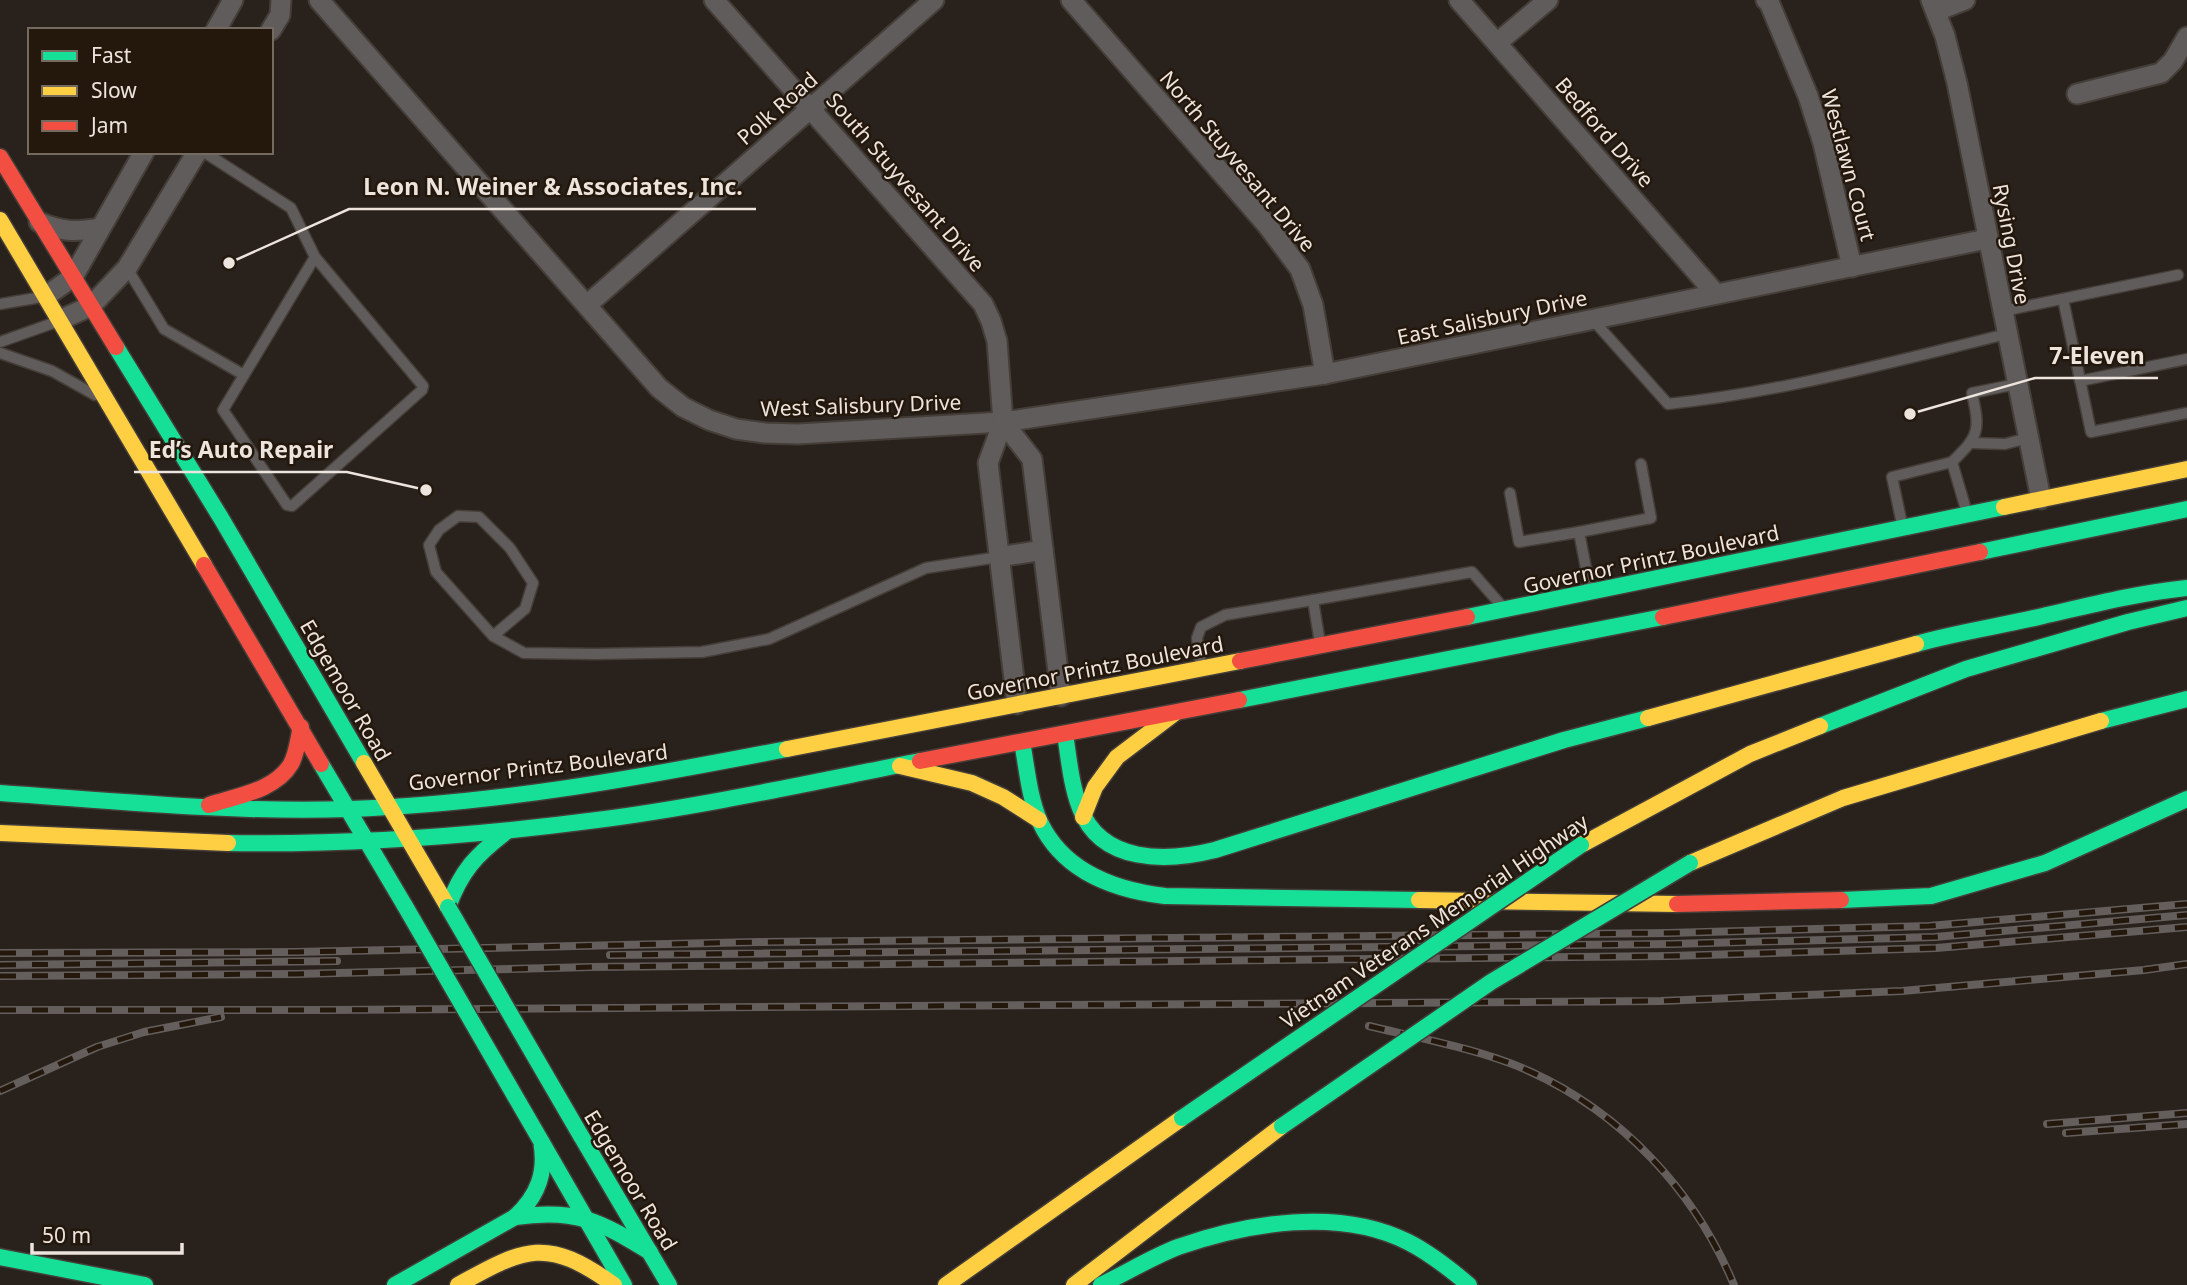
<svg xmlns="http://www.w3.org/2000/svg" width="2187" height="1285" viewBox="0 0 2187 1285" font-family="'Noto Sans',sans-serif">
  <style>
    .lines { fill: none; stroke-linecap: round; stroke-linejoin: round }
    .lane-casing { stroke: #443d38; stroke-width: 13 }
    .street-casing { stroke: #443d38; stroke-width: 23 }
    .fast-casing { stroke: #443d38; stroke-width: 19 }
    .slow-casing { stroke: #443d38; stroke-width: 19 }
    .jam-casing { stroke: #443d38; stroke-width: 19 }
    .lane { stroke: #605c5b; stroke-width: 10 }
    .street { stroke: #605c5b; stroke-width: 19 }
    .fast { stroke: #16e098; stroke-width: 16 }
    .slow { stroke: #ffcf43; stroke-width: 16 }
    .jam { stroke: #f24e42; stroke-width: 16 }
    .rail-casing { stroke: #645e5c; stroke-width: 8 }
    .rail { stroke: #24180d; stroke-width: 5; stroke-dasharray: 16; stroke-linecap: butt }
    .fast-bridge-casing { stroke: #443d38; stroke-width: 19; stroke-linecap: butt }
    .fast-bridge { stroke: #16e098; stroke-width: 16 }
    .labels { text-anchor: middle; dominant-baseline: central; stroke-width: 5; stroke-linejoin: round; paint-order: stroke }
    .street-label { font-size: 21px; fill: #ede4dd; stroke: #24180d }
    .leader { fill: none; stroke: #ede4dd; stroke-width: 2.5 }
    .callout-dot { fill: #ede4dd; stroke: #24180d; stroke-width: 2.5 }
    .callout-label { font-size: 23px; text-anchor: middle; font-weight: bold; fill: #ede4dd; stroke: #24180d; stroke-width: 5; stroke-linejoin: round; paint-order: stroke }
  </style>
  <rect width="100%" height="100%" fill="#29221c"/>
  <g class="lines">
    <defs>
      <g id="lane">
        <path d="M 204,152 L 291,208 L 315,257 L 423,386 L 422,390 L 292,506 L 287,505 L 223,410 L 315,257"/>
        <path d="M 127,268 L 164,329 L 244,375"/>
        <path d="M 2063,299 L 2091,432 L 2187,413"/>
        <path d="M 0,304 L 42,297"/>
        <path d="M 2003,311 L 2178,275"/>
        <path d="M 1593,320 L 1668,404 C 1783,392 1895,361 2007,334"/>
        <path d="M 0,342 L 59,321"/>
        <path d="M 0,353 L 52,371 L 95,395"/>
        <path d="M 2080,381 L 2187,359"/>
        <path d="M 1972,443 L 2005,444 L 2028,438"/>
        <path d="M 1952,462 C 1980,435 1980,430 1972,393 L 2017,384"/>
        <path d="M 1510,493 L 1519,542 L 1579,532"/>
        <path d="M 1902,524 L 1892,477 L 1952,462 L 1967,513"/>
        <path d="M 1590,589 L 1579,532 L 1651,518 L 1641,464"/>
        <path d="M 493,636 L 525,609 L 533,583 L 510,548 L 479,517 L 458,516 L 439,530 L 429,545 L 436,572 L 493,636 L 524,653 L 595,654 L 702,652 L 769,639 L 926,568 L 999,557"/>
        <path d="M 1320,643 L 1313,600 L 1472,572 L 1500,604"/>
        <path d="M 1201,667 L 1197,638 L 1201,627 L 1225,615 L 1313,600"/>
      </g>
      <g id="street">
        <path d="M 319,0 L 659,388 L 683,407 L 709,420 L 736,429 L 765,433 L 798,434 L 1003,422 L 1325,374 L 1987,239"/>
        <path d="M 714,0 L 983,304 L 991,321 L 997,341 L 1003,422 L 988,463 L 1017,704"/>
        <path d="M 1071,0 L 1267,225 L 1300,269 L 1313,305 L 1325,374"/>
        <path d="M 1459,0 L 1716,294"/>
        <path d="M 1766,0 L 1769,2 L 1808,96 L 1823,143 L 1852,267"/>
        <path d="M 1931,0 L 1945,36 L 1957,83 L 2041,499"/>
        <path d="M 1937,11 L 1965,0"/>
        <path d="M 216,30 L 233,0"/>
        <path d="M 271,30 L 280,15 L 281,0"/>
        <path d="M 1497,43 L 1548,0"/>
        <path d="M 2077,94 L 2161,73 L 2173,61 L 2187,37"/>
        <path d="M 39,222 C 61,232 76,232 100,228"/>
        <path d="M 46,296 L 73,277 L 144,152"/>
        <path d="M 587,305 L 934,0"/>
        <path d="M 60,320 L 91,306 L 127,268 L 197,152"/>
        <path d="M 1003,422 L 1032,459 L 1061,696"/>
        <path d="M 999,557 L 1043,550"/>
      </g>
      <g id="fast">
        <path d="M 116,347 L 221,518 L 364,763"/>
        <path d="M 1980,552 L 2187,509"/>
        <path d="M 1467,617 L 2004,507"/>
        <path d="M 1916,644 C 1958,632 2001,626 2043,616 C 2091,605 2138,593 2187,588"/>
        <path d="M 1239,700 L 1663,617"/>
        <path d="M 2101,721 L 2187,699"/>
        <path d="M 1820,726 L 1966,669 L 2128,622 L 2187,608"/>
        <path d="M 1065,734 C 1069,759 1071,785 1080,808 C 1101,864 1167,862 1215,850 L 1564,740 L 1648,718"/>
        <path d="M 1022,742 C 1027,768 1029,797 1040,822 C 1063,871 1114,890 1165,896 L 1419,900"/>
        <path d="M 321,764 L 405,906"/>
        <path d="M 0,793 C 116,801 233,813 350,809 C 497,804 643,777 787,749"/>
        <path d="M 228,843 C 351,845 475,836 597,820 C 705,806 813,782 920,761"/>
        <path d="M 1841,900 L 1931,896 L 2045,863 L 2187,799"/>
        <path d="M 448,907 C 461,871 476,855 506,832"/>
        <path d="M 581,1136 L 669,1285"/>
        <path d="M 541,1141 L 624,1285"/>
        <path d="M 515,1217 C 538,1196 547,1172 541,1141"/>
        <path d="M 0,1257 L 145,1285"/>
        <path d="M 395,1285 L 515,1217 C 576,1208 599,1221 650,1252"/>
        <path d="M 1101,1285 C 1126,1273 1152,1257 1178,1247 C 1247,1223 1339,1207 1408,1242 C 1430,1253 1450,1269 1469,1285"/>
      </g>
      <g id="slow">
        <path d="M 0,220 L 204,565"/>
        <path d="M 2004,507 L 2187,469"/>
        <path d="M 1648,718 L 1916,644"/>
        <path d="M 787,749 L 1240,661"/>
        <path d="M 364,763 L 448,907"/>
        <path d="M 900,766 L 972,783 L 1003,797 L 1039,820"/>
        <path d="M 1083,817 L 1095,787 L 1117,757 L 1175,713"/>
        <path d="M 0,833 L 228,843"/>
        <path d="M 1581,845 L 1750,754 L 1820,726"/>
        <path d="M 1690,863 L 1843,798 L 2101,721"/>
        <path d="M 1419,900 L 1677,904"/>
        <path d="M 458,1285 C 526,1247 547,1237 614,1285"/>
        <path d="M 946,1285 L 1182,1118"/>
        <path d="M 1074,1285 L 1282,1126"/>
      </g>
      <g id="jam">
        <path d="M 0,157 L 116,347"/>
        <path d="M 204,565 L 321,764"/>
        <path d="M 1663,617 L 1980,552"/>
        <path d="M 1240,661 L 1467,617"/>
        <path d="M 920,761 L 1239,700"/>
        <path d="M 209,805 C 236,796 275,791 291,764 C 297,753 298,739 301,727"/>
        <path d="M 1677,904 L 1841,900"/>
      </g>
    </defs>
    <use href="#lane" class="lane-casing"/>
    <use href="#street" class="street-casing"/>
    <use href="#fast" class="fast-casing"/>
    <use href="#slow" class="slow-casing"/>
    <use href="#jam" class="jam-casing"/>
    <use href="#lane" class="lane"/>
    <use href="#street" class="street"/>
    <use href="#fast" class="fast"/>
    <use href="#slow" class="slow"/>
    <use href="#jam" class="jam"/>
    <defs>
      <g id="rail">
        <path d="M 0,953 L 296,952 L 759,942 L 1668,933 L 1929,926 L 2187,904"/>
        <path d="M 610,955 L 1670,944 L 1935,937 L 2187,915"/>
        <path d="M 0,965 L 337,961"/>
        <path d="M 0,976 L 295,974 L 592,967 L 1670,956 L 1936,948 L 2187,927"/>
        <path d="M 0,1010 L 329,1010 L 1661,1001 L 1902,991 L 2144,970 L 2187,964"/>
        <path d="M 1369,1026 C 1419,1038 1483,1050 1529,1071 C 1622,1113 1695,1191 1734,1285"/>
        <path d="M 0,1091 L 97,1047 L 144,1032 L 221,1017"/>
        <path d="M 2047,1124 L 2187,1113"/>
        <path d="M 2066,1133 L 2187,1124"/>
      </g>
    </defs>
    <use href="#rail" class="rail-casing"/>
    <use href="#rail" class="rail"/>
    <defs>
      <g id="fast-bridge">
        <path d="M 405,906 L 541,1141"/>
        <path d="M 448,907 L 581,1136"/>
        <path d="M 1182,1118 L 1581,845"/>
        <path d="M 1282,1126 L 1491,982 L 1690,863"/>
      </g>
    </defs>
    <use href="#fast-bridge" class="fast-bridge-casing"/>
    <use href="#fast-bridge" class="fast-bridge"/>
  </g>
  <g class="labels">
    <g class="street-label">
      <text transform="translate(777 108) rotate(-41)">Polk Road</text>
      <text transform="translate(1605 132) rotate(49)">Bedford Drive</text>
      <text transform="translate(1238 161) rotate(50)">North Stuyvesant Drive</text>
      <text transform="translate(1849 165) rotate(75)">Westlawn Court</text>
      <text transform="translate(906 182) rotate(49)">South Stuyvesant Drive</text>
      <text transform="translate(2012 244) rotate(79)">Rysing Drive</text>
      <text transform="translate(1492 317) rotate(-12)">East Salisbury Drive</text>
      <text transform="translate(861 405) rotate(-2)">West Salisbury Drive</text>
      <text transform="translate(1651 559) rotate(-12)">Governor Printz Boulevard</text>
      <text transform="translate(1095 668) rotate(-11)">Governor Printz Boulevard</text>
      <text transform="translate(346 690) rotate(60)">Edgemoor Road</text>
      <text transform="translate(538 767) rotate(-7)">Governor Printz Boulevard</text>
      <text transform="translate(1434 921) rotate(-34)">Vietnam Veterans Memorial Highway</text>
      <text transform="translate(631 1180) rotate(59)">Edgemoor Road</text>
    </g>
  </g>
  <path class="leader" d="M229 263L349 209H756M1910 414L2035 378H2158M426 490L347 472H134"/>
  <g class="callout-dot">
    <circle cx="229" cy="263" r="7"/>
    <circle cx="1910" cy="414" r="7"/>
    <circle cx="426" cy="490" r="7"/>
  </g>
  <g class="callout-label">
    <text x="553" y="195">Leon N. Weiner &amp; Associates, Inc.</text>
    <text x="2097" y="364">7-Eleven</text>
    <text x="241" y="458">Ed’s Auto Repair</text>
  </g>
  <rect x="28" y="28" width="245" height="126" fill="#24180d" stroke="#746a60" stroke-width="2"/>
  <rect x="42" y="51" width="35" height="10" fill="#16e098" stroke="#746a60" stroke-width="2"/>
  <text x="91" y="63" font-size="21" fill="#ede4dd">Fast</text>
  <rect x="42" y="86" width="35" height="10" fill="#ffcf43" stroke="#746a60" stroke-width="2"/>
  <text x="91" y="98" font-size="21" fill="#ede4dd">Slow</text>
  <rect x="42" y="121" width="35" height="10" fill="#f24e42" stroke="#746a60" stroke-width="2"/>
  <text x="91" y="133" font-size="21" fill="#ede4dd">Jam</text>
  <path d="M32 1243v10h150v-10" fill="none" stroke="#ede4dd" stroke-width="3.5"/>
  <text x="42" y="1243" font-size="21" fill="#ede4dd" stroke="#24180d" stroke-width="5" paint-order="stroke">50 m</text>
</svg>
